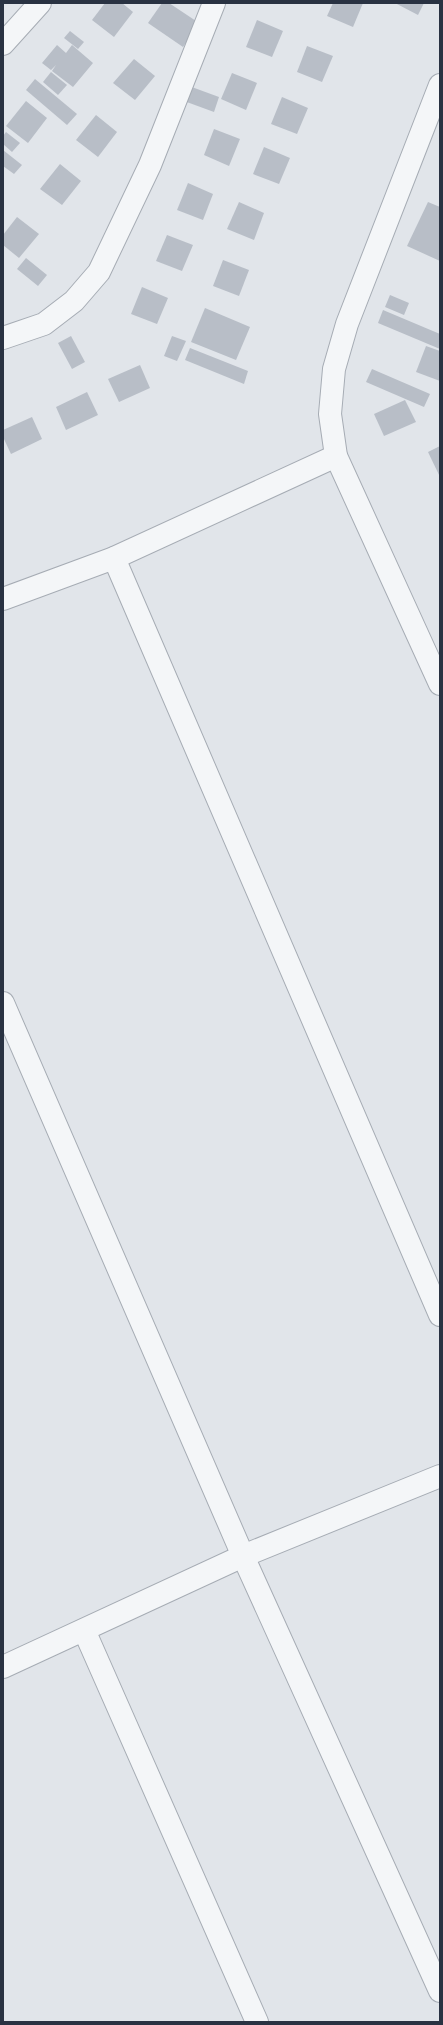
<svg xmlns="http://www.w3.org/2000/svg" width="443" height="2025" viewBox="0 0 443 2025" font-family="Jost,sans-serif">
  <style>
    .building { fill: #b8bec7 }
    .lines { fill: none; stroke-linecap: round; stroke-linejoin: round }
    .street-casing { stroke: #a6acb4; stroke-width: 24 }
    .street { stroke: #f4f6f8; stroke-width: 22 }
  </style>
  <rect width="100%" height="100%" fill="#e1e5ea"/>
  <g class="building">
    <path d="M 105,3 L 122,3 L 133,12 L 114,37 L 92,20 Z"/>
    <path d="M 162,3 L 169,3 L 199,23 L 183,47 L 148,23 Z"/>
    <path d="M 333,3 L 363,3 L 353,27 L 327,16 Z"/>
    <path d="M 395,3 L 424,3 L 418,15 Z"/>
    <path d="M 257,20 L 283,31 L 272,57 L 246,47 Z"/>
    <path d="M 70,31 L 84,42 L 78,49 L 64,38 Z"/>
    <path d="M 57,45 L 66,53 L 72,45 L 93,63 L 73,87 L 52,71 L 56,65 L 51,70 L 42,63 Z"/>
    <path d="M 307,46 L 333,56 L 322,82 L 297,72 Z"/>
    <path d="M 134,59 L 155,76 L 135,100 L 113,83 Z"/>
    <path d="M 51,72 L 67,85 L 58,95 L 43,82 Z"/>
    <path d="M 232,73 L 257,83 L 246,110 L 221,99 Z"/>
    <path d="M 35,79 L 77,114 L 67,125 L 26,90 Z"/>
    <path d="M 189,86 L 219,97 L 214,112 L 184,101 Z"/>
    <path d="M 282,97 L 308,108 L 297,134 L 271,124 Z"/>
    <path d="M 26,101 L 47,118 L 28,143 L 6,126 Z"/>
    <path d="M 96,115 L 117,132 L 98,157 L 76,140 Z"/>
    <path d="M 214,129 L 240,139 L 229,166 L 204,155 Z"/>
    <path d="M 6,132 L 20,143 L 12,152 L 3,144 L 3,136 Z"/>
    <path d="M 264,147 L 290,158 L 279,184 L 253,174 Z"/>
    <path d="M 3,150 L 22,165 L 14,174 L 3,166 Z"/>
    <path d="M 60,164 L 81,181 L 62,205 L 40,189 Z"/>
    <path d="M 188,183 L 213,194 L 203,220 L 177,210 Z"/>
    <path d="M 239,202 L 264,213 L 254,240 L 227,229 Z"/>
    <path d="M 428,202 L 440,207 L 440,261 L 407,246 Z"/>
    <path d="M 17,217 L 39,234 L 19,258 L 3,245 L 3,235 Z"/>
    <path d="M 167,235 L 193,245 L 182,271 L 156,261 Z"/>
    <path d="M 26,258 L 47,275 L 38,286 L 17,269 Z"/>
    <path d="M 223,260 L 249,270 L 239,296 L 213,286 Z"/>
    <path d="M 142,287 L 168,298 L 157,324 L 131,314 Z"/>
    <path d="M 390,295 L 409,303 L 404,315 L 385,307 Z"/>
    <path d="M 205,308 L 250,327 L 236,360 L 191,342 Z"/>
    <path d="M 383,310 L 440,334 L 440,349 L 378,323 Z"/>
    <path d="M 71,336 L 85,362 L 72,369 L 58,343 Z"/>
    <path d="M 172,336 L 186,341 L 177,361 L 164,356 Z"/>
    <path d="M 426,346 L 440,351 L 440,381 L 416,372 Z"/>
    <path d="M 190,348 L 248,371 L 244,384 L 185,360 Z"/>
    <path d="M 140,365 L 150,388 L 119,402 L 108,379 Z"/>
    <path d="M 372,369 L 430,394 L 424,407 L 366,382 Z"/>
    <path d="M 87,392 L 98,415 L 66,430 L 56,407 Z"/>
    <path d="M 405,400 L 416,422 L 384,436 L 374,414 Z"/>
    <path d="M 32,417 L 42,439 L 11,454 L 3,437 L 3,430 Z"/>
    <path d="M 440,446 L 440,477 L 428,452 Z"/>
  </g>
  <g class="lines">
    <defs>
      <g id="street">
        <path d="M 3,44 L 40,3"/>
        <path d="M 440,85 L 347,324 L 334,369 L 330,414 L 336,456 L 440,684"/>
        <path d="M 3,338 L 44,324 L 74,301 L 99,272 L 150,165 L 214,3"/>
        <path d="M 114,558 L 440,1315"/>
        <path d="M 3,599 L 114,558 L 336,456"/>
        <path d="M 3,1003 L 243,1556 L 440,1991"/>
        <path d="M 84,1630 L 257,2022"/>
        <path d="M 3,1667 L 243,1556 L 440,1476"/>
      </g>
    </defs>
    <use href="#street" class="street-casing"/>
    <use href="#street" class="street"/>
  </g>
  <rect width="443" height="2025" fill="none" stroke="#293242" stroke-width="8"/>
</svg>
